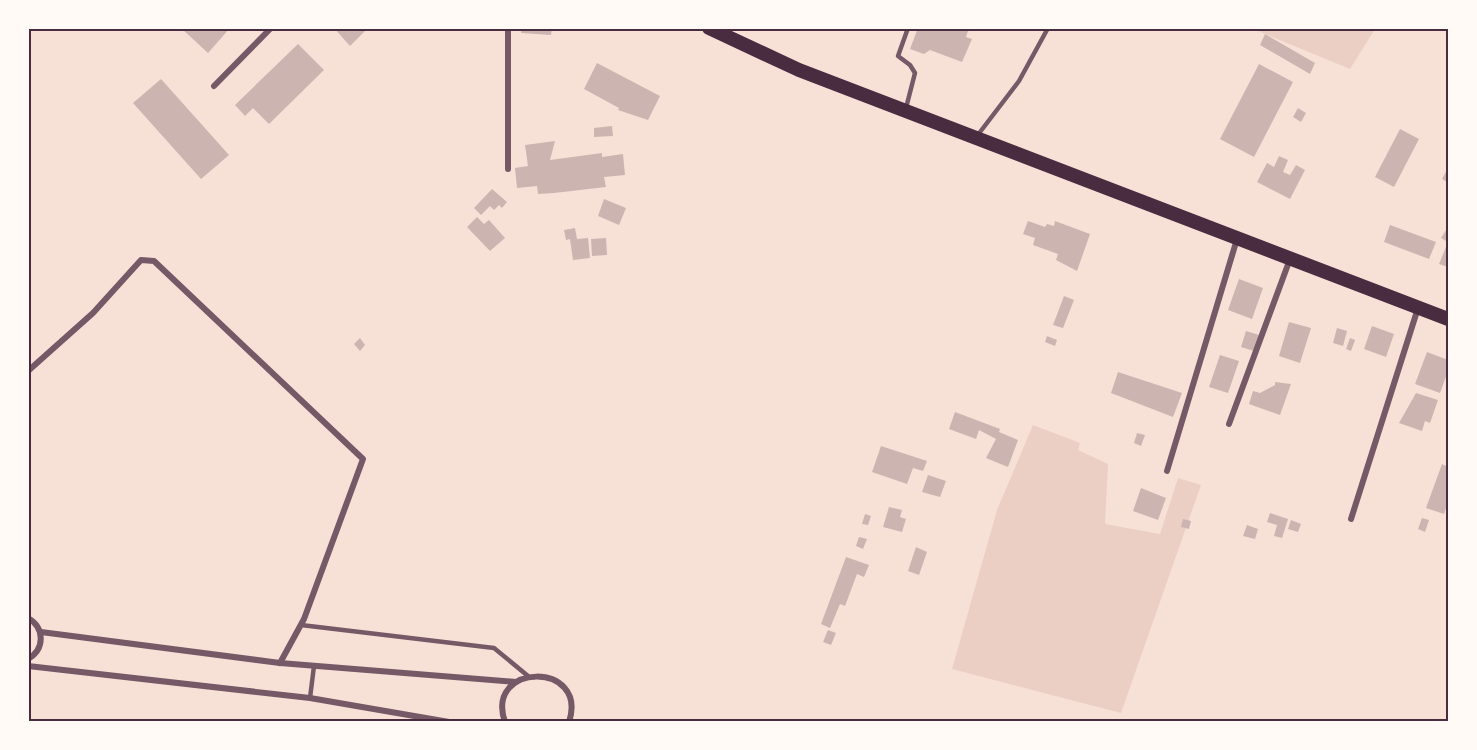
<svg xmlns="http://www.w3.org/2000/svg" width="1477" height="750" viewBox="0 0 1477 750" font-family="'Titillium Web',sans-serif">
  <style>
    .green { fill: #ebcfc5 }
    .building { fill: #ccb4b1 }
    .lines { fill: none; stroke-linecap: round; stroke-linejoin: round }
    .service { stroke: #755966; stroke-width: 4.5 }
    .minor { stroke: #755966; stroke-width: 6 }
    .primary { stroke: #4a2c40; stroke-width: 14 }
    .neatline { fill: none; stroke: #4a2c40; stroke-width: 2 }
  </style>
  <rect width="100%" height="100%" fill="#f7e1d7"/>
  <g class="green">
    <path d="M 1253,29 L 1375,28 L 1375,29 L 1350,69 Z"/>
    <path d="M 1033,425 L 1080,443 L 1078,450 L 1108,464 L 1105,524 L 1160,534 L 1178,478 L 1201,485 L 1121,713 L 952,669 L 997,510 Z"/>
  </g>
  <g class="building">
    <path d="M 181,28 L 230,28 L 208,53 Z"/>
    <path d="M 334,28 L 368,28 L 350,46 Z"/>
    <path d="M 522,28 L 552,28 L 551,35 L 521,33 Z"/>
    <path d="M 918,28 L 969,28 L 966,37 L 972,39 L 962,62 L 930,50 L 924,54 L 910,49 Z"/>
    <path d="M 1265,34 L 1315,63 L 1310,74 L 1260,45 Z"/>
    <path d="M 298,44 L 324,70 L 269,124 L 253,108 L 245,116 L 235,105 Z"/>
    <path d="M 597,63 L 660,96 L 648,120 L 618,110 L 619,108 L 584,89 Z"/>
    <path d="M 1259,64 L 1293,82 L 1254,157 L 1220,139 Z"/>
    <path d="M 161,79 L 229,155 L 201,179 L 133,103 Z"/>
    <path d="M 1298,108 L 1306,113 L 1301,122 L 1293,117 Z"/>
    <path d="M 612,126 L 613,136 L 594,137 L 594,128 Z"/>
    <path d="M 1400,129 L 1419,139 L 1394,187 L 1375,177 Z"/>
    <path d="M 555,141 L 550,160 L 602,153 L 602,157 L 623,154 L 625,175 L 604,177 L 606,187 L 554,193 L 538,194 L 537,186 L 517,188 L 515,168 L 528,166 L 525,145 Z"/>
    <path d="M 1279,156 L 1288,160 L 1283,172 L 1290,175 L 1296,165 L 1305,170 L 1290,199 L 1257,182 L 1267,163 L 1274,167 Z"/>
    <path d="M 1448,168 L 1448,179 L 1447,182 L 1442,179 Z"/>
    <path d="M 492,189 L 507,202 L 502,208 L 499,205 L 494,210 L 490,206 L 481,215 L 474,208 Z"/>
    <path d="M 604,199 L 626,208 L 619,225 L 598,216 Z"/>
    <path d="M 477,217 L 484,224 L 489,220 L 505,238 L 490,251 L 467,227 Z"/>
    <path d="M 1028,221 L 1045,227 L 1047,224 L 1054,226 L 1055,221 L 1090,234 L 1077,271 L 1056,260 L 1058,254 L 1033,245 L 1035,238 L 1023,234 Z"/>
    <path d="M 1390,225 L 1436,242 L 1429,259 L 1384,242 Z"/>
    <path d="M 1448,227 L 1448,237 L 1446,241 L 1441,238 Z"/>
    <path d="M 575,228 L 577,239 L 588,238 L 590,258 L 573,260 L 570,239 L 566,240 L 564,230 Z"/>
    <path d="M 606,238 L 607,255 L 592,256 L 591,239 Z"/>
    <path d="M 1448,242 L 1448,267 L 1439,264 Z"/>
    <path d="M 1239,279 L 1263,288 L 1252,319 L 1228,310 Z"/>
    <path d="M 1064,296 L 1074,300 L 1063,328 L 1053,325 Z"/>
    <path d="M 1289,322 L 1311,328 L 1300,363 L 1279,356 Z"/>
    <path d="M 1372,326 L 1394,334 L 1386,357 L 1364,349 Z"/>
    <path d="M 1337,328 L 1347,331 L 1343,346 L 1333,343 Z"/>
    <path d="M 1246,331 L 1259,335 L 1254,351 L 1241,347 Z"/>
    <path d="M 1047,336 L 1057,340 L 1055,346 L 1045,342 Z"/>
    <path d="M 360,338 L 365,345 L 360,351 L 354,344 Z"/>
    <path d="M 1350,338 L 1355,340 L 1351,351 L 1346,349 Z"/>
    <path d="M 1427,352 L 1448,360 L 1448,371 L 1440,393 L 1415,384 Z"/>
    <path d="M 1220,355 L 1239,361 L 1228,393 L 1209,387 Z"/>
    <path d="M 1118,372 L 1182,393 L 1173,417 L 1111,393 Z"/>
    <path d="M 1275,382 L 1291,384 L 1280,415 L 1249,404 L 1253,391 L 1260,393 L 1275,385 Z"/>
    <path d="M 1416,393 L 1438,400 L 1430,423 L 1425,421 L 1422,431 L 1399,423 Z"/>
    <path d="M 955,412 L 1000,429 L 999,432 L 1018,440 L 1008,467 L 986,458 L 996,439 L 979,430 L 976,439 L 949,429 Z"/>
    <path d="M 1137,433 L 1145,435 L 1141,446 L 1134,443 Z"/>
    <path d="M 881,446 L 927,461 L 923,471 L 913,468 L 907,484 L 872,472 Z"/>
    <path d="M 1442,464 L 1448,467 L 1448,503 L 1444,514 L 1426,508 Z"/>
    <path d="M 928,475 L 946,481 L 940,497 L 922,492 Z"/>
    <path d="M 1141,488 L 1166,498 L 1158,520 L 1133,511 Z"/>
    <path d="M 889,507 L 902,510 L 900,517 L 906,519 L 902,532 L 883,527 Z"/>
    <path d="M 1270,513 L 1288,519 L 1282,538 L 1274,536 L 1277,525 L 1267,522 Z"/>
    <path d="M 865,514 L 871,516 L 868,525 L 862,524 Z"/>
    <path d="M 1422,518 L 1429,520 L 1425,532 L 1418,529 Z"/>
    <path d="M 1183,519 L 1191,521 L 1189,529 L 1181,527 Z"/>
    <path d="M 1291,520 L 1301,524 L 1298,532 L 1288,529 Z"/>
    <path d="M 1247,525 L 1258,529 L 1255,539 L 1243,536 Z"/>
    <path d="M 859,537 L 867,539 L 863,549 L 856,546 Z"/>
    <path d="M 916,547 L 927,552 L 919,575 L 908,571 Z"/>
    <path d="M 846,557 L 869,565 L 864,577 L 857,574 L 845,606 L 840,604 L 830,628 L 821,624 Z"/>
    <path d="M 828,630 L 836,633 L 831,645 L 823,642 Z"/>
  </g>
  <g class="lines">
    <g class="service">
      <path d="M 906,108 L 915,73 L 910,65 L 898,56 L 908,28"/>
      <path d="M 977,136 L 1019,81 L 1048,28"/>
      <path d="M 301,625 L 494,648 L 528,676"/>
      <path d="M 310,698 L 314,666"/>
    </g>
    <g class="minor">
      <path d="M 214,86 L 271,28"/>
      <path d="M 508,169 L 508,28"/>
      <path d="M 28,371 L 93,313 L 141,260 L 154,261 L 363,459 L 304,619 L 280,663"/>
      <path d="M 1229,424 L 1290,259"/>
      <path d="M 1167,471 L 1237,239"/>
      <path d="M 1351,519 L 1418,308"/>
      <path d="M 28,618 C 45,628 45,649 28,659"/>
      <path d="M 41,632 L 280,663 L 516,682"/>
      <path d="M 28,666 L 310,698 L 449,722"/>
      <path d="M 505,722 C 484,662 589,661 569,722"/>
    </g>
    <path class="primary" d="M 709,28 L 799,70 L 1448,319"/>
  </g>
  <rect width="1477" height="750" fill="none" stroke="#fffaf5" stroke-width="60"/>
  <rect x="30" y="30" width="1417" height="690" class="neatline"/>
</svg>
